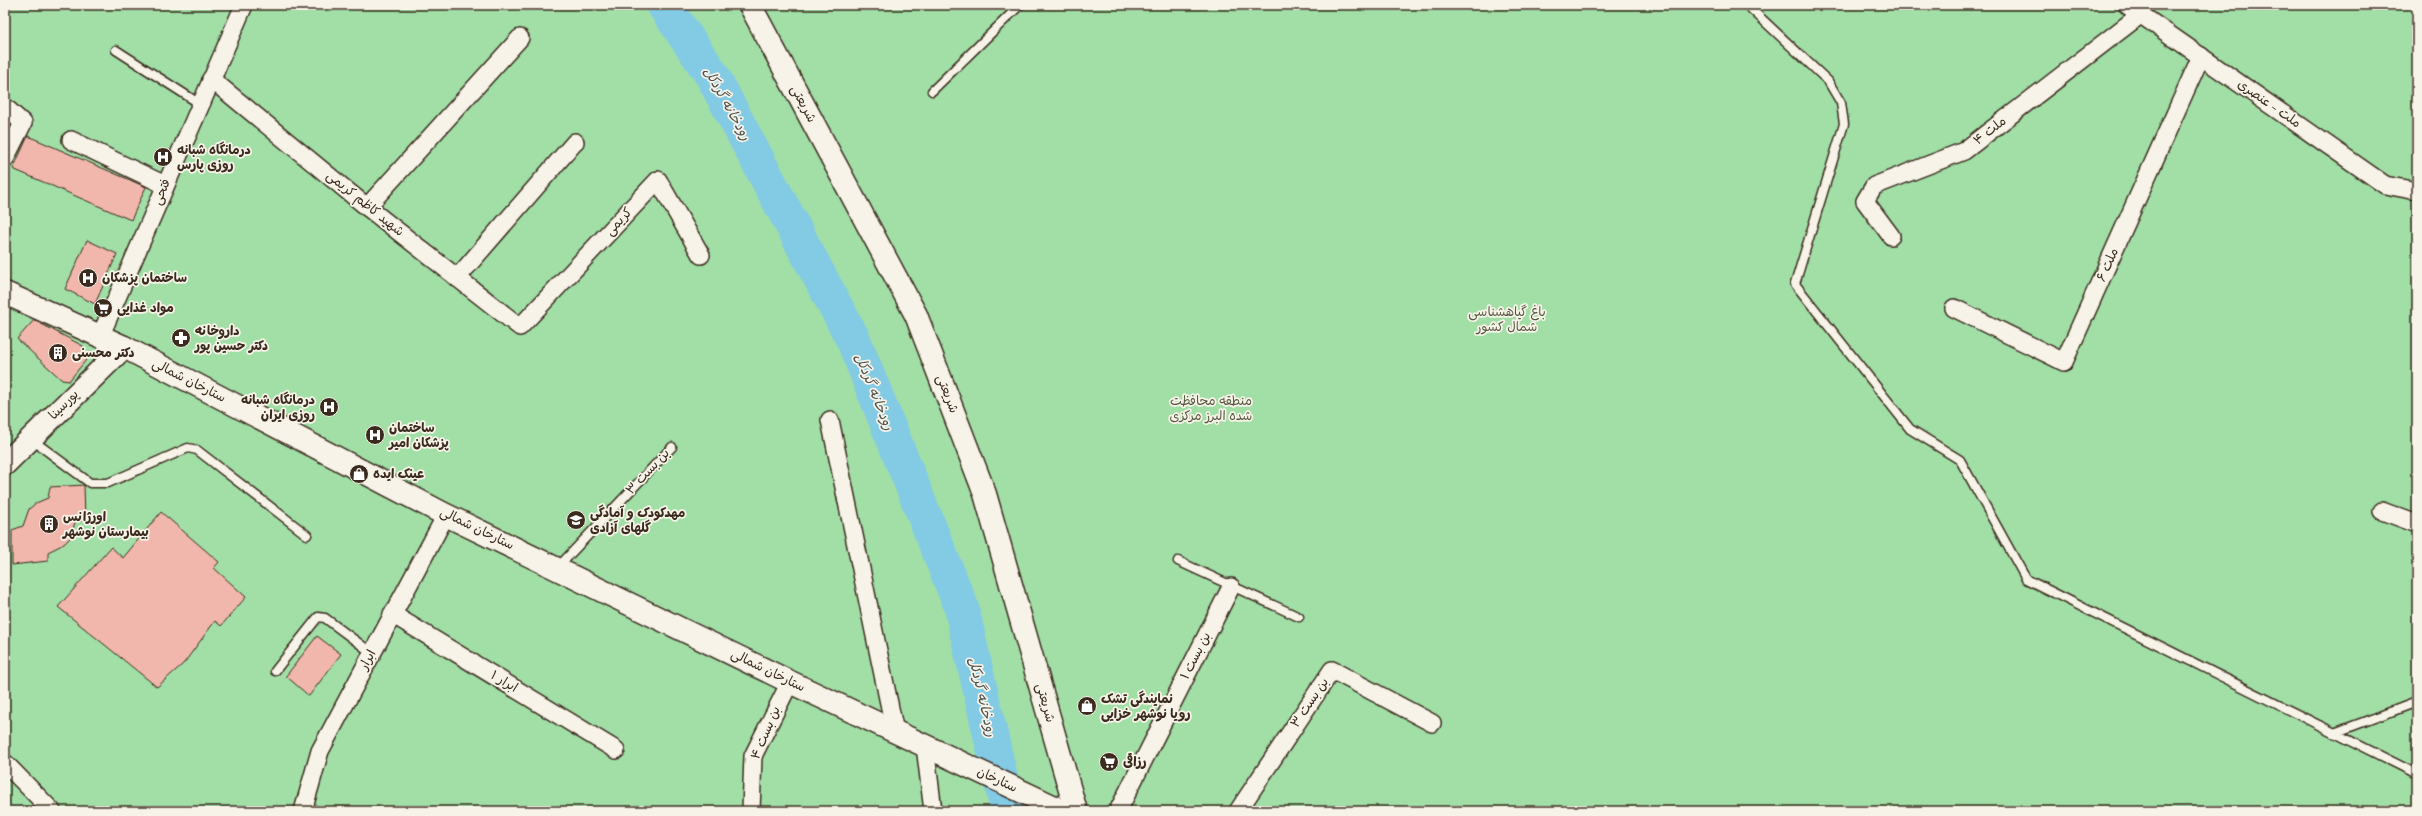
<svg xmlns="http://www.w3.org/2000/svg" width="2422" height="816" viewBox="0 0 2422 816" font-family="Mynerve,'Playpen Sans Arabic',sans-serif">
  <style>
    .green { fill: #a1dfa7; stroke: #6e8462 }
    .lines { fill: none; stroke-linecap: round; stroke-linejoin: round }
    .river { stroke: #83cae4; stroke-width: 35 }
    .building { fill: #f1b7ad; stroke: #3b2a1e }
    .lane-casing { stroke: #3b2a1e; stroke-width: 11 }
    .street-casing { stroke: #3b2a1e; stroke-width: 20 }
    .secondary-casing { stroke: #3b2a1e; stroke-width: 25 }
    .lane { stroke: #f7f3e8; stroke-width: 8 }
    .street { stroke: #f7f3e8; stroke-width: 17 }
    .secondary { stroke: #f7f3e8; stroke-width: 22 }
    .labels { text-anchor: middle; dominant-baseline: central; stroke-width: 3.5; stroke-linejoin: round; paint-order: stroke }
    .street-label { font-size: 13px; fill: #3b2a1e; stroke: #f7f3e8 }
    .poi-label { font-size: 13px; font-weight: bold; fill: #3b2a1e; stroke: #f7f3e8; text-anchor: start }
    .park-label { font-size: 13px; fill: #545740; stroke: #f7f3e8 }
    .water-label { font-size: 14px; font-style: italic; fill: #4d5250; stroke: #f7f3e8 }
  </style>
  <rect width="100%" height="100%" fill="#f7f3e8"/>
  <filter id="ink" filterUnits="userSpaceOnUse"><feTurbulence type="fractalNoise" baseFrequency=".025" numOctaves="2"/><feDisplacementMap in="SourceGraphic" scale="8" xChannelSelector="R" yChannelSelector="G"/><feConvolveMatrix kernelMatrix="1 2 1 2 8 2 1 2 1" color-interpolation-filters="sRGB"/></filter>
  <g filter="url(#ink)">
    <rect class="green" x="5" y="5" width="2412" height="806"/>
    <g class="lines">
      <path class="river" d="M 664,5 L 712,75 L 853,339 L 961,606 L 1008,811"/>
    </g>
    <g class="building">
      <path d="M 28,136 L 146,187 L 131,220 L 13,169 Z"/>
      <path d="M 87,240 L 117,254 L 95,304 L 65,289 Z"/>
      <path d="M 34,320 L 83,346 L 86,360 L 69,381 L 62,380 L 17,339 Z"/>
      <path d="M 84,485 L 85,520 L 75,522 L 71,537 L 64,544 L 48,552 L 48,561 L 12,565 L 12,530 L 23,526 L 29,509 L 36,503 L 48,498 L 50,487 Z"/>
      <path d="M 161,512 L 219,562 L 214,568 L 246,597 L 221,626 L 215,621 L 184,663 L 157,687 L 58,607 L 111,547 L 123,558 Z"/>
      <path d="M 317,636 L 341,654 L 309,696 L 286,676 Z"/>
    </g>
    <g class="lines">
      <defs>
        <g id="lane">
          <path d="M 1747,5 L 1828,81 L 1841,103 L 1844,124 L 1795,284 L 1910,429 L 1960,460 L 2026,579 L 2417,774"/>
          <path d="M 116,50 L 200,104"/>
          <path d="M 932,91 L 1020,5"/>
          <path d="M 31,439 L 90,483 L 108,483 L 188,448 L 197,450 L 307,535"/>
          <path d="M 1178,561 L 1299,617"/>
          <path d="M 558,567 L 672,447"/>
          <path d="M 275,671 L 318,617 L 325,618 L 372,653"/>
          <path d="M 2334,733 L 2417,702"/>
        </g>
        <g id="street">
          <path d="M 2127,5 L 2385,185 L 2417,191"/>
          <path d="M 211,79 L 367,207 L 520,327 L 658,180 L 701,255"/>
          <path d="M 5,107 L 23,123 L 5,159"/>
          <path d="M 71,140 L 165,185"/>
          <path d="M 367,207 L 520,38"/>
          <path d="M 1891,236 L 1865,201 L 1874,186 L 1964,151 L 2140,15"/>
          <path d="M 457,278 L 575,142"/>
          <path d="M 1954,308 L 2064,362 L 2201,56"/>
          <path d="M 100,337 L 244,5"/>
          <path d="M 830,420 L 895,732"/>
          <path d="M 2382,511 L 2417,524"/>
          <path d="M 392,614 L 616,750"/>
          <path d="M 925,746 L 933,811"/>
          <path d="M 5,763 L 52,811"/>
          <path d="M 303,811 L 320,751 L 446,515"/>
          <path d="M 751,811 L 753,756 L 790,682"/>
          <path d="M 1118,811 L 1231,587"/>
          <path d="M 1238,811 L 1332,670 L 1432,723"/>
        </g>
        <g id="secondary">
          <path d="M 750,5 L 916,315 L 985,494 L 1076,811"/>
          <path d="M 5,293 L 124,347 L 446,515 L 790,682 L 1063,811"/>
          <path d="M 5,464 L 124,347"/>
        </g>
      </defs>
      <use href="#lane" class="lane-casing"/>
      <use href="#street" class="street-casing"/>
      <use href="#secondary" class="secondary-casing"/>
      <use href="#lane" class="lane"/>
      <use href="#street" class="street"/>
      <use href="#secondary" class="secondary"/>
    </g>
  </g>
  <defs>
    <symbol id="hospital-disc" viewBox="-11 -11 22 22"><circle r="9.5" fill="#3b2a1e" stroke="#f7f3e8"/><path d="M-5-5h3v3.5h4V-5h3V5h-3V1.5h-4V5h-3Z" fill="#fff"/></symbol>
    <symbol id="supermarket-disc" viewBox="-11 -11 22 22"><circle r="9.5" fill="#3b2a1e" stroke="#f7f3e8"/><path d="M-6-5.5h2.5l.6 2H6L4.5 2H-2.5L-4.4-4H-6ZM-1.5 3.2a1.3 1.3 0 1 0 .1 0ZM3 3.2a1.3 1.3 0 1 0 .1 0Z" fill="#fff"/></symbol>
    <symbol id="pharmacy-disc" viewBox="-11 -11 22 22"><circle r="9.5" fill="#3b2a1e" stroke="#f7f3e8"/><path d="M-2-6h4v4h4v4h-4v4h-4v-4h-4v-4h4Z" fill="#fff"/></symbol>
    <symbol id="building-disc" viewBox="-11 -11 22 22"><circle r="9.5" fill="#3b2a1e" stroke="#f7f3e8"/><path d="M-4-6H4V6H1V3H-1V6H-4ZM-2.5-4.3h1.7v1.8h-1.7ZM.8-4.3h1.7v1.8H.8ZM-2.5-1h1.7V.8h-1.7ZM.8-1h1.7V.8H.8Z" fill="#fff"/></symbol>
    <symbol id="shop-disc" viewBox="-11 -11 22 22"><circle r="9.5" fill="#3b2a1e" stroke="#f7f3e8"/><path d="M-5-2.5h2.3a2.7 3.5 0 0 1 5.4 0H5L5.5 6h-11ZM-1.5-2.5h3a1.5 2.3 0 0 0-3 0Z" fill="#fff"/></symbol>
    <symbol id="school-disc" viewBox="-11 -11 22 22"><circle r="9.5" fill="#3b2a1e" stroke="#f7f3e8"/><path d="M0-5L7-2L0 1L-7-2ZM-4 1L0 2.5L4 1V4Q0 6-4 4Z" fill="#fff"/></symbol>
  </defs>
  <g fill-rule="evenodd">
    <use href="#hospital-disc" x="152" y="146" width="22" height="22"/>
    <use href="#hospital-disc" x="77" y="267" width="22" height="22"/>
    <use href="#supermarket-disc" x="92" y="297" width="22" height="22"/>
    <use href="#pharmacy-disc" x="170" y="327" width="22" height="22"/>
    <use href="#building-disc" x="47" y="342" width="22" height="22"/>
    <use href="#hospital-disc" x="318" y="396" width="22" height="22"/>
    <use href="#hospital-disc" x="364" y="424" width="22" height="22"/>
    <use href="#shop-disc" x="348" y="463" width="22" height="22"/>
    <use href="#school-disc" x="565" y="509" width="22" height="22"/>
    <use href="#building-disc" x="38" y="513" width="22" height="22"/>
    <use href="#shop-disc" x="1076" y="695" width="22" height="22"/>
    <use href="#supermarket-disc" x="1098" y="751" width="22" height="22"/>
  </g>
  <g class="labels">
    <g class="street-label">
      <text transform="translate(803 104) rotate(62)">شریعتی</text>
      <text transform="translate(2269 104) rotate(35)">ملت - عنصری</text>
      <text transform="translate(1990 131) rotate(-38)">ملت ۴</text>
      <text transform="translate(162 192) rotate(-67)">فتحی</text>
      <text transform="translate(365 204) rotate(39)">شهید کاظم کریمی</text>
      <text transform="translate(619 222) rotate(-47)">کریمی</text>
      <text transform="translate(2108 265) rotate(-66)">ملت ۶</text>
      <text transform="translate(189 381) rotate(27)">ستارخان شمالی</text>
      <text transform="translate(947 394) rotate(69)">شریعتی</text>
      <text transform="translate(64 405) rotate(-45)">پورسینا</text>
      <text transform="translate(648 472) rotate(-47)">بن بست ۳</text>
      <text transform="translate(477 529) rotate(26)">ستارخان شمالی</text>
      <text transform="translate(1196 656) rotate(-63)">بن بست ۱</text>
      <text transform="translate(368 660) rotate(-62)">ابرار</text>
      <text transform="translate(768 671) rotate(26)">ستارخان شمالی</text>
      <text transform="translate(504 682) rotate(31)">ابرار ۱</text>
      <text transform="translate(1045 703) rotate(74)">شریعتی</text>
      <text transform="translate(1310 703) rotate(-56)">بن بست ۳</text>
      <text transform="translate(766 733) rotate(-67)">بن بست ۴</text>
      <text transform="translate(997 780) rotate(25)">ستارخان</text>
    </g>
    <g class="poi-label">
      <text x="177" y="150">درمانگاه شبانه<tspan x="177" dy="15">روزی پارس</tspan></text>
      <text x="102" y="278">ساختمان پزشکان</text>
      <text x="117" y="308">مواد غذایی</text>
      <text x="195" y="331">داروخانه<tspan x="195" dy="15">دکتر حسین پور</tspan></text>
      <text x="72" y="353">دکتر محسنی</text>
      <text x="315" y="400" text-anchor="end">درمانگاه شبانه<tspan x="315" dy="15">روزی ایران</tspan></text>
      <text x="389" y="428">ساختمان<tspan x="389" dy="15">پزشکان امیر</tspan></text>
      <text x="373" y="474">عینک ایده</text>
      <text x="590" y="513">مهدکودک و آمادگی<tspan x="590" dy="15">گلهای آزادی</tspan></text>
      <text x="63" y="517">اورژانس<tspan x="63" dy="15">بیمارستان نوشهر</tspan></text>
      <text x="1101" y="699">نمایندگی تشک<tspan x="1101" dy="15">رویا نوشهر خزایی</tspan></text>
      <text x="1123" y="762">رزاقی</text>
    </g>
    <g class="park-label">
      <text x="1507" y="312">باغ گیاهشناسی<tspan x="1507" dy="15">شمال کشور</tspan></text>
      <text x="1211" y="401">منطقه محافظت<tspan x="1211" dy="15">شده البرز مرکزی</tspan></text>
    </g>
    <g class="water-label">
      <text transform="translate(727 104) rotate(61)">رودخانه گردکل</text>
      <text transform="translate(874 392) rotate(68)">رودخانه گردکل</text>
      <text transform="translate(982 697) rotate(77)">رودخانه گردکل</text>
    </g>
  </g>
  <rect width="2422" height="816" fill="none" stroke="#f7f3e8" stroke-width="20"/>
  <rect x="10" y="10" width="2402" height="796" fill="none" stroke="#3b2a1e" stroke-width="1.5" filter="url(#ink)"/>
</svg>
